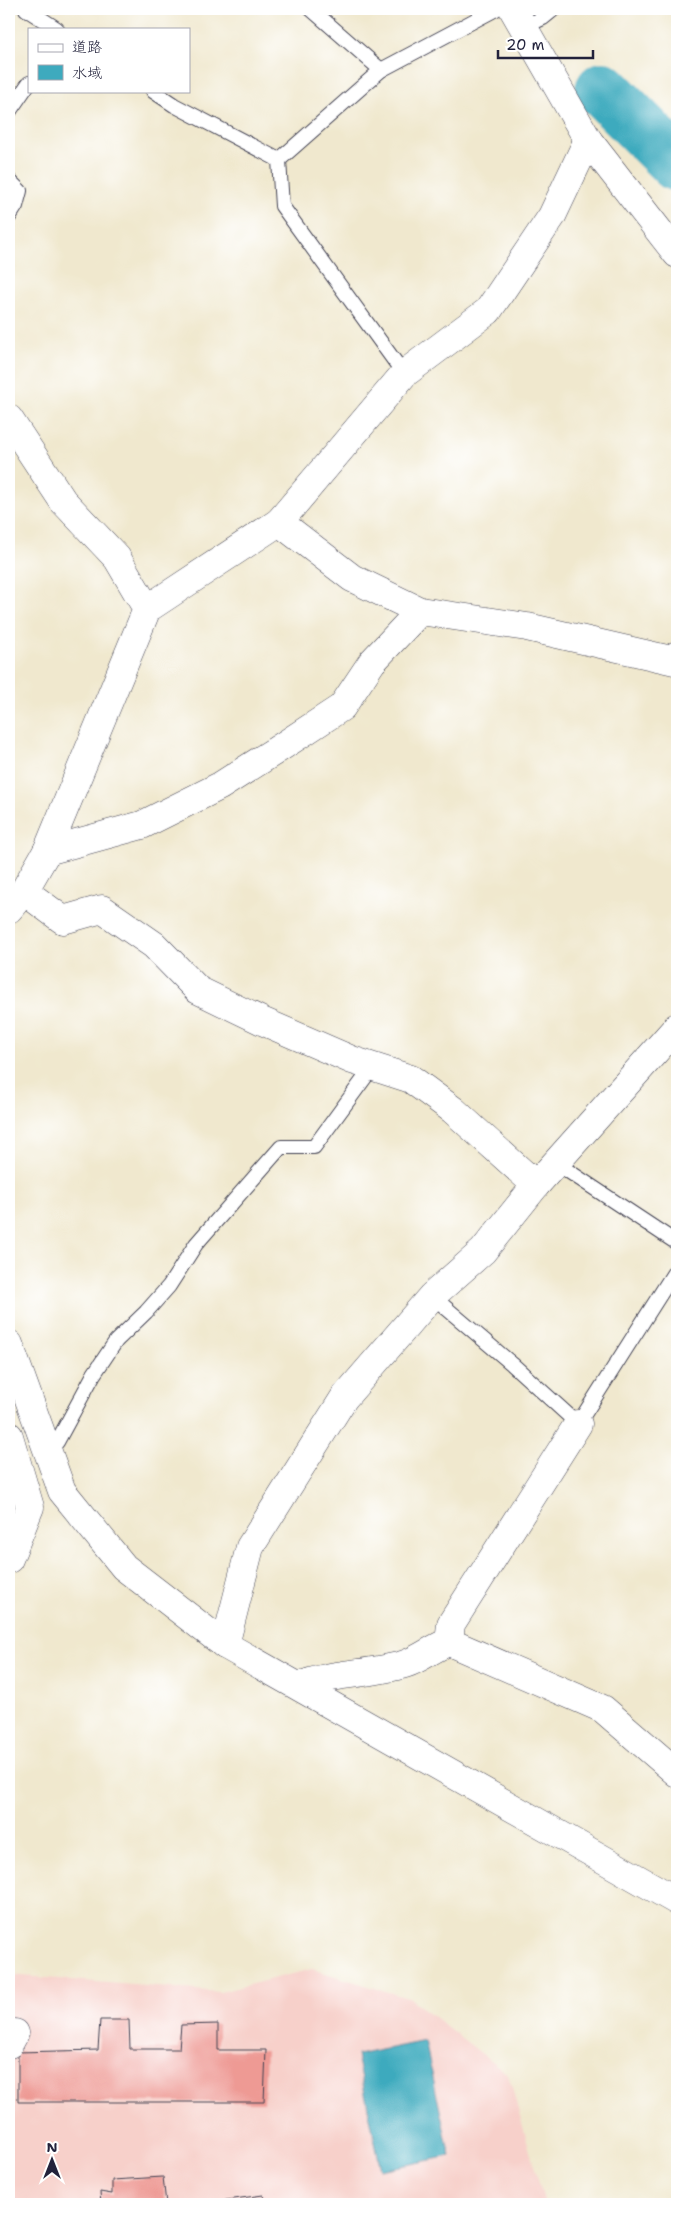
<svg xmlns="http://www.w3.org/2000/svg" width="686" height="2213" viewBox="0 0 686 2213" font-family="'Shantell Sans','Klee One',sans-serif">
  <style>
    .built { fill: #f7d0ca }
    .water { fill: #3eaabe; stroke: #30667c }
    .lines { fill: none; stroke-linecap: round; stroke-linejoin: round }
    .river { stroke: #3eaabe; stroke-width: 56 }
    .building { fill: #ee9a94 }
    .lane-casing { stroke: #414051; stroke-width: 16 }
    .street-casing { stroke: #414051; stroke-width: 29 }
    .lane { stroke: #fff; stroke-width: 14 }
    .street { stroke: #fff; stroke-width: 28 }
  </style>
  <rect width="100%" height="100%" fill="#fff"/>
  <filter id="ink" filterUnits="userSpaceOnUse"><feTurbulence type="fractalNoise" baseFrequency=".02" numOctaves="2"/><feDisplacementMap in="SourceGraphic" scale="10" xChannelSelector="R" yChannelSelector="G"/><feConvolveMatrix kernelMatrix="1 2 1 2 8 2 1 2 1" color-interpolation-filters="sRGB"/></filter>
  <filter id="wash" filterUnits="userSpaceOnUse"><feTurbulence type="fractalNoise" baseFrequency=".0096" numOctaves="4" result="noise"/><feDisplacementMap in="SourceGraphic" scale="20" xChannelSelector="R" yChannelSelector="G"/><feGaussianBlur stdDeviation="1.12" result="paint"/><feColorMatrix in="noise" values="0 0 0 0 0 0 0 0 0 0 0 0 0 0 0 0 0 1.4 0 .05"/><feComposite in="paint" operator="in"/></filter>
  <g filter="url(#wash)">
    <rect width="100%" height="100%" fill="#f0e8ce"/>
    <path class="built" d="M 312,1969 L 411,1999 L 508,2074 L 545,2204 L 9,2204 L 9,1975 L 220,1992 Z"/>
    <path class="water" d="M 425,2041 L 450,2156 L 381,2170 L 357,2055 Z"/>
    <g class="lines">
      <path class="river" d="M 603,90 L 677,164"/>
    </g>
    <g id="blocks">
      <g class="building">
        <path d="M 100,2020 L 129,2020 L 130,2049 L 179,2049 L 181,2025 L 218,2024 L 218,2050 L 266,2050 L 264,2102 L 18,2102 L 18,2052 L 98,2050 Z"/>
        <path d="M 163,2177 L 166,2204 L 101,2204 L 100,2192 L 112,2194 L 112,2180 Z"/>
        <path d="M 263,2195 L 265,2204 L 205,2204 L 205,2203 Z"/>
      </g>
    </g>
  </g>
  <g filter="url(#ink)">
    <use href="#blocks" fill-opacity="0" stroke="#414051" stroke-width="1"/>
    <g class="lines">
      <defs>
        <g id="lane">
          <path d="M 26,9 L 57,29"/>
          <path d="M 311,9 L 381,70 L 279,160 L 282,206 L 404,374"/>
          <path d="M 524,27 L 543,18 L 554,9"/>
          <path d="M 381,70 L 496,9"/>
          <path d="M 153,91 L 174,105 L 279,160"/>
          <path d="M 9,112 L 29,83"/>
          <path d="M 9,180 L 20,191 L 16,206 L 9,217"/>
          <path d="M 556,1163 L 677,1243"/>
          <path d="M 432,1296 L 512,1364 L 578,1424 L 677,1268"/>
          <path d="M 47,1446 L 57,1442 L 94,1374 L 116,1341 L 146,1312 L 169,1286 L 196,1244 L 281,1147 L 314,1147 L 366,1076 L 369,1065"/>
        </g>
        <g id="street">
          <path d="M 513,9 L 588,140 L 677,254"/>
          <path d="M 9,419 L 63,501 L 117,558 L 147,609"/>
          <path d="M 279,522 L 352,578 L 420,611"/>
          <path d="M 47,851 L 142,825 L 220,786 L 275,751 L 342,707 L 372,662 L 420,611 L 527,627 L 675,661 L 677,655"/>
          <path d="M 24,891 L 63,920 L 102,909 L 154,945 L 198,990 L 262,1021 L 352,1060 L 411,1079 L 453,1110 L 536,1185 L 483,1251 L 432,1296 L 344,1398 L 250,1547 L 225,1645"/>
          <path d="M 9,909 L 24,891 L 47,851 L 147,609 L 279,522 L 404,374 L 488,311 L 552,216 L 588,140"/>
          <path d="M 536,1185 L 677,1027"/>
          <path d="M 9,1344 L 62,1491 L 124,1567 L 225,1645 L 677,1901"/>
          <path d="M 578,1424 L 451,1624 L 449,1642 L 603,1709 L 677,1773"/>
          <path d="M 9,1436 L 30,1507 L 9,1559"/>
          <path d="M 299,1686 C 333,1672 370,1675 405,1664 C 421,1659 434,1647 449,1642"/>
          <path d="M 9,2044 L 15,2033"/>
        </g>
      </defs>
      <use href="#lane" class="lane-casing"/>
      <use href="#street" class="street-casing"/>
      <use href="#lane" class="lane"/>
      <use href="#street" class="street"/>
    </g>
  </g>
  <rect width="686" height="2213" fill="none" stroke="#fff" stroke-width="30"/>
  <rect x="28" y="28" width="162" height="65" fill="#ffffff" stroke="#a7a7b1"/>
  <rect x="38" y="44" width="25" height="8" fill="#ffffff" stroke="#a7a7b1"/>
  <text x="72" y="52" font-size="15" fill="#22223b">道路</text>
  <rect x="38" y="65" width="25" height="15" fill="#3eaabe" stroke="#a7a7b1"/>
  <text x="72" y="78" font-size="15" fill="#22223b">水域</text>
  <g transform="translate(52 2160)" stroke="#ffffff" stroke-width="4" paint-order="stroke">
  <path d="M0-4L9 19L0 12L-9 19Z" fill="#22223b"/>
  <text y="-8" font-size="14" font-weight="bold" text-anchor="middle" fill="#22223b">N</text>
  </g>
  <path d="M498 50v8h95v-8" fill="none" stroke="#22223b" stroke-width="2.5"/>
  <text x="506" y="50" font-size="15" fill="#22223b" stroke="#ffffff" stroke-width="4" paint-order="stroke">20 m</text>
</svg>
